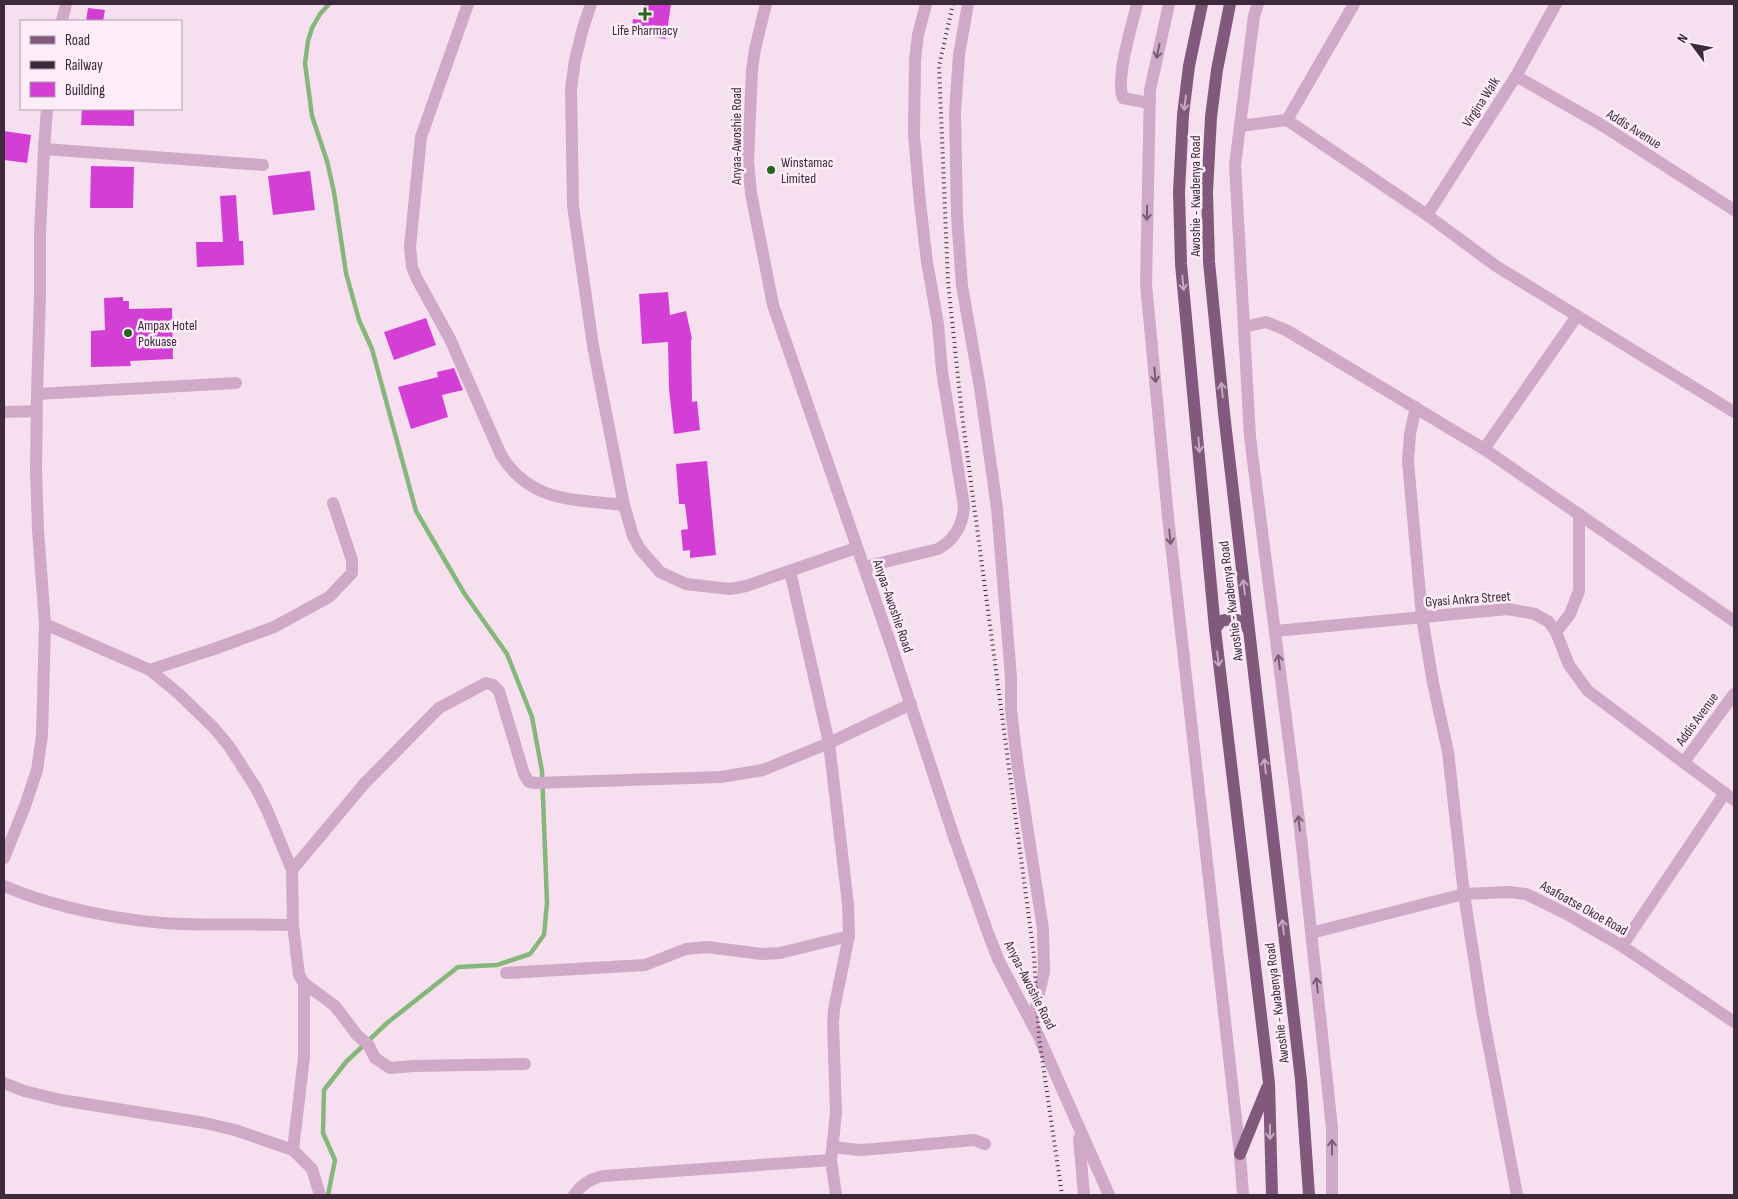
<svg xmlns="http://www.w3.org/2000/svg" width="1738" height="1199" viewBox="0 0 1738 1199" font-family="'Sofia Sans Condensed',sans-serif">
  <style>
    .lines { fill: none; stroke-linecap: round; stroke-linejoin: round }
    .stream { stroke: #86b77a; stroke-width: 4.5 }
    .building { fill: #d33fd4 }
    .minor { stroke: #d0a9c8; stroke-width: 12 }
    .major { stroke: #80597c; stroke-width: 12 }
    .rail { stroke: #3c293b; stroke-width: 4; stroke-dasharray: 1 4; stroke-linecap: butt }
    .oneway { stroke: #775c73 }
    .oneway2 { stroke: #c4aac0 }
    .poi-dot { fill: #266419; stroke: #fcedf8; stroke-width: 2 }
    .labels { text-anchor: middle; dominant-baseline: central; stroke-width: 5; stroke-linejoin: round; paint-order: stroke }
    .poi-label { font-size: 14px; fill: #3c293b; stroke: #fcedf8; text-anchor: start }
    .street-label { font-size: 14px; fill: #3c293b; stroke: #fcedf8 }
  </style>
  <rect width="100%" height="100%" fill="#f6dfef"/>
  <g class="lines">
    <path class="stream" d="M 328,1195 L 335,1160 L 323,1133 L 324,1090 L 346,1062 L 387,1023 L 458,967 L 497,965 L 530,954 L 544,935 L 547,903 L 542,771 L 532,717 L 507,654 L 464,593 L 416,511 L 372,349 L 359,320 L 346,273 L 334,192 L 327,161 L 312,116 L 305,63 L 308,41 L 312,28 L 320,14 L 329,4"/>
  </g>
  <g class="building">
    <path d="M 644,4 L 671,4 L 666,39 L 631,34 L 633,19 L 642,20 Z"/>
    <path d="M 88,8 L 105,10 L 103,21 L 86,21 Z"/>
    <path d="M 82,109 L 134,109 L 134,126 L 81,125 Z"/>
    <path d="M 4,131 L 31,135 L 27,163 L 4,160 Z"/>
    <path d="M 91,166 L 134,167 L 133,208 L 90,208 Z"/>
    <path d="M 310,171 L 315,210 L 273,215 L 268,176 Z"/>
    <path d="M 236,195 L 239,241 L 243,241 L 244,265 L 197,267 L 196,242 L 223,242 L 220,196 Z"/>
    <path d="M 668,292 L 670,315 L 686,311 L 692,339 L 691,340 L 692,402 L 697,401 L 700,430 L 674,434 L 669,389 L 668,342 L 642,344 L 639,294 Z"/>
    <path d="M 123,297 L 123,301 L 129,301 L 129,309 L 172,308 L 173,359 L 130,361 L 131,366 L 91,367 L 91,331 L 105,330 L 104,298 Z"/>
    <path d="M 426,318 L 436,345 L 394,360 L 384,332 Z"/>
    <path d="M 454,368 L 463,390 L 442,395 L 448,417 L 411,429 L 398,387 L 438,377 L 437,372 Z"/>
    <path d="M 707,461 L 716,555 L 690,558 L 690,550 L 683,551 L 681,530 L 688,529 L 685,504 L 679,504 L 676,464 Z"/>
  </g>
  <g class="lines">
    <g class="minor">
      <path d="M 468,4 L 421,137 L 410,247 L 412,267 L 417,279 L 450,339 L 501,455 C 531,503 573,499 624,505"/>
      <path d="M 591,4 L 583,28 L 575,60 L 571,89 L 573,206 L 593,346 L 624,505 L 633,536 L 640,549 L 660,572 L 686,584 L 730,589 L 746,586 L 856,548"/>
      <path d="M 766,4 L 755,49 L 752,70 L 748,161 L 751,193 L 773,305 L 891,645 L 954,837 L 988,933 L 998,959 L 1039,1037 L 1109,1195"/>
      <path d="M 968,4 L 959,55 L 955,112 L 957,216 L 962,286 L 980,388 L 997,508 L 1011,677 L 1011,709 L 1017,761 L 1043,929 L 1044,972 L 1032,1023"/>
      <path d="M 1137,4 C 1132,25 1115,80 1123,98 L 1149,103"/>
      <path d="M 1169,4 L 1150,90 L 1146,284 L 1168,517 L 1240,1154 L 1243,1195"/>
      <path d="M 1258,4 L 1254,16 L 1235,165 L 1250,437 L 1300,828 L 1332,1128 L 1332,1195"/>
      <path d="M 62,21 L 66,4"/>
      <path d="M 1516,76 L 1600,124 L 1734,210"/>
      <path d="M 1287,120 L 1354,4"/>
      <path d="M 1240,126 L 1287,120 L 1427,215 L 1496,266 L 1734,412"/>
      <path d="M 44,149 L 263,165"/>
      <path d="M 1427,215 L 1516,76 L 1556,4"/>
      <path d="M 1244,327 L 1266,322 L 1286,330 L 1484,449 L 1734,621"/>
      <path d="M 37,394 L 236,383"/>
      <path d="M 1416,407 L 1410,434 L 1408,462 L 1422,617 L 1433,683 L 1448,752 L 1464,894 L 1483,1016 L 1517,1195"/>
      <path d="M 4,412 L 37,411"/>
      <path d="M 1484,449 L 1577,316"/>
      <path d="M 864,567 L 938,549 C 954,540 963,525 964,506 L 942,371 L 938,324 L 927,262 L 920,203 L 914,135 L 915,60 L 918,35 L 926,4"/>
      <path d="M 790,571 L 829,743 L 848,904 L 849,936 L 834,1009 L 833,1023 L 836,1113 L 831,1160 L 836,1195"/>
      <path d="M 45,624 L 150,670 L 179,694 L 213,727 L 229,746 L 256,788 L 267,810 L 292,870 L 293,925 L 299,975 L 304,983 L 304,1057 L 293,1150"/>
      <path d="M 1275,631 L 1508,609 L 1535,614 L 1549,622 L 1556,632 L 1569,665 L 1588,691 L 1734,800"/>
      <path d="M 1556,632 L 1570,614 L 1579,591 L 1579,514"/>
      <path d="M 150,670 L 214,649 L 274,627 L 329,597 L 352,573 L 352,560 L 333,503"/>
      <path d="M 1684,762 L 1734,694"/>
      <path d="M 4,858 L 25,806 L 37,770 L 42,735 L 45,624 L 38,530 L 36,469 L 37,394 L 40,294 L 40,233 L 44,149 L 47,109"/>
      <path d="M 292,870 L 364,784 L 439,708 L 486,683 L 493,685 L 499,691 L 524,774 L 529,782 L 535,783 L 721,777 L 763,770 L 829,743 L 911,704"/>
      <path d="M 4,886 C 55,908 126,922 182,924 C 219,925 256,924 293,925"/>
      <path d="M 1311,933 L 1464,894 L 1509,892 L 1526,894 L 1565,913 L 1622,946 L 1734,1022"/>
      <path d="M 1622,946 L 1725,793"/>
      <path d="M 506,973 L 645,965 L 686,949 L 707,947 L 762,954 L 780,953 L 849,936"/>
      <path d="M 304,983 L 335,1006 L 357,1035 L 369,1046 L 375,1058 L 390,1068 L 413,1066 L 525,1064"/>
      <path d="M 4,1083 L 24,1091 L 61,1100 L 205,1123 L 235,1130 L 293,1150 L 312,1169 L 320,1195"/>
      <path d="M 1079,1138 L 1084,1195"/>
      <path d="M 833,1147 L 859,1150 L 874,1149 L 974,1140 L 985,1144"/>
      <path d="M 574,1195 C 582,1184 590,1179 603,1176 L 831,1160"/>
    </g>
    <g class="major">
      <path d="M 1202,4 L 1189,66 L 1183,115 L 1179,192 L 1181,264 L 1215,629 L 1269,1083 L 1272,1195"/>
      <path d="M 1230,4 L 1217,70 L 1211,117 L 1207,192 L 1209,262 L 1224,413 L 1301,1080 L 1309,1195"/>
      <path d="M 1215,629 L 1221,621 C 1234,617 1241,619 1249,630"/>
      <path d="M 1240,1154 L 1267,1088"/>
    </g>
    <path class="rail" d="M 953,4 L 939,66 L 948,282 L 962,415 L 1034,956 L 1039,1037 L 1062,1195"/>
  </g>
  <defs><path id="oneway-shaft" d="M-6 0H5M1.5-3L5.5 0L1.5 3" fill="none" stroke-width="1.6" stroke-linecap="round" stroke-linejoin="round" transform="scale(1.25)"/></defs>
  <g class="oneway">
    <use href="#oneway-shaft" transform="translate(1158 51) rotate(102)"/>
    <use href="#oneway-shaft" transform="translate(1147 213) rotate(91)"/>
    <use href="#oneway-shaft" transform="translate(1155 375) rotate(85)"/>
    <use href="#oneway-shaft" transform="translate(1170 537) rotate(84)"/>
    <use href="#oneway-shaft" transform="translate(1279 662) rotate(-97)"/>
    <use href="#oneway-shaft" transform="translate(1299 823) rotate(-97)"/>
    <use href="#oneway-shaft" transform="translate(1317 985) rotate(-96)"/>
    <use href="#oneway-shaft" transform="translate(1332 1147) rotate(-90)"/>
  </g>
  <g class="oneway2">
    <use href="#oneway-shaft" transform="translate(1185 103) rotate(97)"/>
    <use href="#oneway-shaft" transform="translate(1183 283) rotate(85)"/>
    <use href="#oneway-shaft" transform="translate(1222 390) rotate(-96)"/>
    <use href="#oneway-shaft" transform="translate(1199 445) rotate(85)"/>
    <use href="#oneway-shaft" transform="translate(1244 587) rotate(-97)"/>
    <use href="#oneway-shaft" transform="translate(1218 659) rotate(83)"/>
    <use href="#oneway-shaft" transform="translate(1265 766) rotate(-97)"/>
    <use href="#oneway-shaft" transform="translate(1283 927) rotate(-97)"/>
    <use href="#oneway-shaft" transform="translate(1270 1132) rotate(89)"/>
  </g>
  <g class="poi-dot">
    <path d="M642.5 6.5h5v5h5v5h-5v5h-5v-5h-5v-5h5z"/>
    <circle cx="771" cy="170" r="5"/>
    <circle cx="128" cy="333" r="5"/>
  </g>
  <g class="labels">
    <g class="poi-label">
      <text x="645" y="30" text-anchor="middle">Life Pharmacy</text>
      <text x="781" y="162">Winstamac<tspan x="781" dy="16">Limited</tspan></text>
      <text x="138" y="325">Ampax Hotel<tspan x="138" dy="16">Pokuase</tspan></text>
    </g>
    <g class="street-label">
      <text transform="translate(1481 102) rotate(-57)">Virgina Walk</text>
      <text transform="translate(1634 129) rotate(32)">Addis Avenue</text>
      <text transform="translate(736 136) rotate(-90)">Anyaa-Awoshie Road</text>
      <text transform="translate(1195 196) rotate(-90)">Awoshie - Kwabenya Road</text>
      <text transform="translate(1468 599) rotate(-4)">Gyasi Ankra Street</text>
      <text transform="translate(1231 601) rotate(-97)">Awoshie - Kwabenya Road</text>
      <text transform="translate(893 606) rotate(71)">Anyaa-Awoshie Road</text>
      <text transform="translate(1697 719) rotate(-54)">Addis Avenue</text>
      <text transform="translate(1584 908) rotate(29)">Asafoatse Okoe Road</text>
      <text transform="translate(1030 985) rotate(63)">Anyaa-Awoshie Road</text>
      <text transform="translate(1277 1003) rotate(-97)">Awoshie - Kwabenya Road</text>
    </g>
  </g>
  <rect width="1738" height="1199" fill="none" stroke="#3c293b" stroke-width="10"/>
  <rect x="20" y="20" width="162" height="90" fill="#fcedf8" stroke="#af9fac"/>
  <rect x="30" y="36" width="25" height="8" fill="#80597c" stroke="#af9fac"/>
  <text x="65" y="45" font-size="15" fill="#3c293b">Road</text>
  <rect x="30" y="61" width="25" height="8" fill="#3c293b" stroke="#af9fac"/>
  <text x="65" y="70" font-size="15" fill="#3c293b">Railway</text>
  <rect x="30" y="82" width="25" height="15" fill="#d33fd4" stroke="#af9fac"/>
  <text x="65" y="95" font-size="15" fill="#3c293b">Building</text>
  <g transform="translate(1693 45) rotate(302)" stroke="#fcedf8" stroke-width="4" paint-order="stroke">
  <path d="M0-4L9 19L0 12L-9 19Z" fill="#3c293b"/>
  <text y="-8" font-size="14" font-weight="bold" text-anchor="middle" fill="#3c293b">N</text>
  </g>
</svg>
